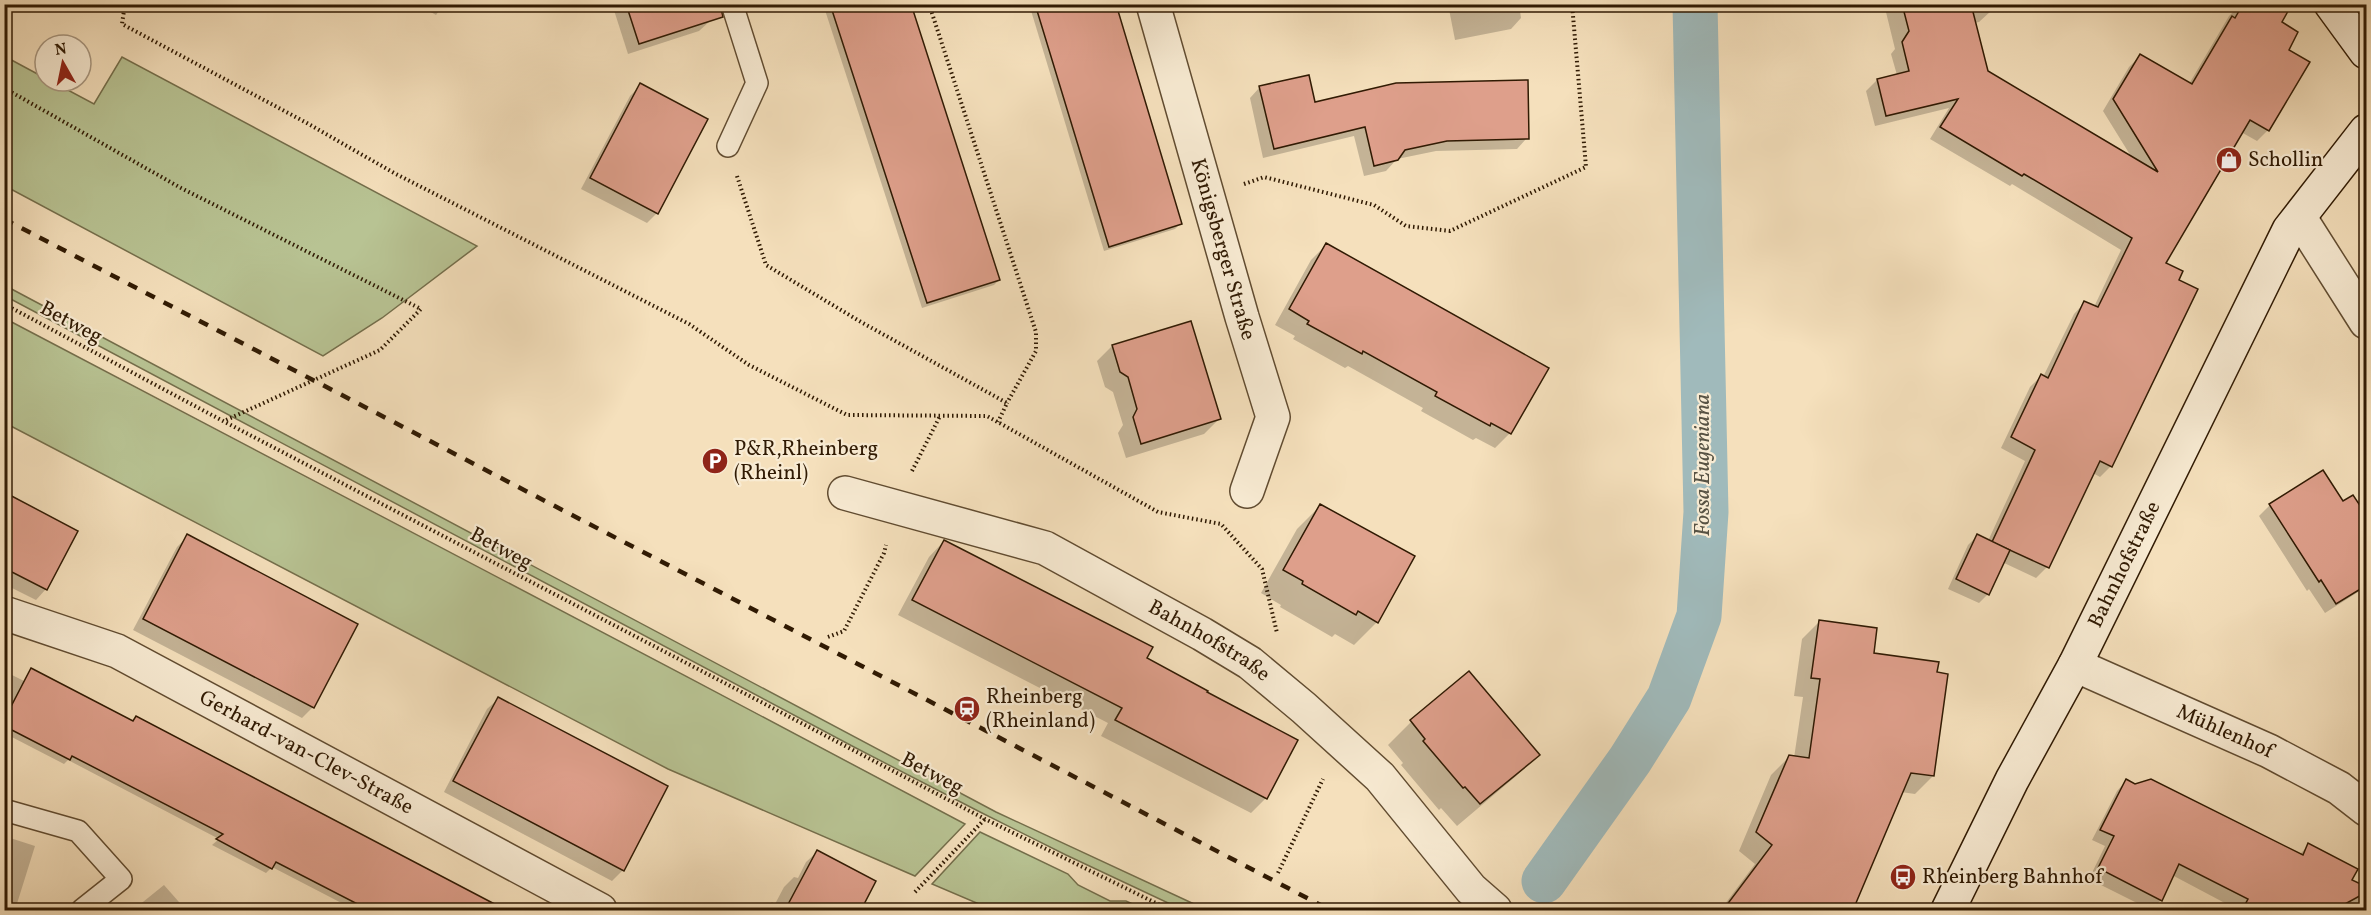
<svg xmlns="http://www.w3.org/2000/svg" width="2371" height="915" viewBox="0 0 2371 915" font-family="Vollkorn,serif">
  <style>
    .green { fill: #b8c393; stroke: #746e4b; stroke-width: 1.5 }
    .shadow { fill: #0003 }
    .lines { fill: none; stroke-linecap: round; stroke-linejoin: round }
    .canal { stroke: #a0babb; stroke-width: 45 }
    .building { fill: #de9f8b; stroke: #301a03; stroke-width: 1.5 }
    .lane-casing { stroke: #614c31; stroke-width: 24 }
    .street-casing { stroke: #614c31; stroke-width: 36 }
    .secondary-casing { stroke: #301a03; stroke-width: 36 }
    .path { stroke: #301a03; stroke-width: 4; stroke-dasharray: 1.5 3; stroke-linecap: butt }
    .lane { stroke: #f8ebd3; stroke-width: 21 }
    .street { stroke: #f8ebd3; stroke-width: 33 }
    .secondary { stroke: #f8ebd3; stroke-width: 33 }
    .rail { stroke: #301a03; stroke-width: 4.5; stroke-dasharray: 10 10; stroke-linecap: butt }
    .labels { text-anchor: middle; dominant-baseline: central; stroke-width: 4.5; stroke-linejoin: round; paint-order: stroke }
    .poi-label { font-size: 21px; fill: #301a03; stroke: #f8ebd3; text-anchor: start }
    .street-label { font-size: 21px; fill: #301a03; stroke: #f8ebd3 }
    .water-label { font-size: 22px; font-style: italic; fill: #575243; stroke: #f8ebd3 }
  </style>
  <rect width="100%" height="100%" fill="#f5e0bc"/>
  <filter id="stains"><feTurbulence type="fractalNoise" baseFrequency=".00333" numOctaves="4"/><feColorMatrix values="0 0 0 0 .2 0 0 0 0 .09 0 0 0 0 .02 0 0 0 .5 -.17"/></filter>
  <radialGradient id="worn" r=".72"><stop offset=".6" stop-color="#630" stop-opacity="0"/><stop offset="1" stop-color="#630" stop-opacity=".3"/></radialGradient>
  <g class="green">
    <path d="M 4,56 L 45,78 L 45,81 L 51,81 L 94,104 L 122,57 L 477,246 L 382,318 L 323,356 L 5,186 Z"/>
    <path d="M 4,285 L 996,812 L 1207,910 L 1183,910 L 1066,855 L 980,812 L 854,747 L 5,296 Z"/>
    <path d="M 4,318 C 324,489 646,653 965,824 L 915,876 L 668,769 L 5,423 Z"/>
    <path d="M 980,832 L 1068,874 L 1078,885 L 1110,901 L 1126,901 L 1146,910 L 993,910 L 932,884 Z"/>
  </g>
  <g class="shadow">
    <path d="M 417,4 L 444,4 L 436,15 Z"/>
    <path d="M 612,4 L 704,4 L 710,21 L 699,31 L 628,54 Z"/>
    <path d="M 823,4 L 909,4 L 999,280 L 994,285 L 922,308 Z"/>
    <path d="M 1029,4 L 1114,4 L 1180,224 L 1175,229 L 1104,251 Z"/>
    <path d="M 1448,4 L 1519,4 L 1521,18 L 1511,29 L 1455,40 Z"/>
    <path d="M 1884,4 L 1991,4 L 1991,11 L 1979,22 L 1974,23 L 1987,72 L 2132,158 L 2103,111 L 2129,67 L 2140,56 L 2189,84 L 2229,16 L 2241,4 L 2268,4 L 2280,22 L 2287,50 L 2268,130 L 2257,141 L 2241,132 L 2164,263 L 2111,466 L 2100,477 L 2093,473 L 2047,567 L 2036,578 L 2002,562 L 1988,594 L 1979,603 L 1948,589 L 1968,545 L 1977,536 L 1988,541 L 2025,461 L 2001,448 L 2030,387 L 2041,376 L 2043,377 L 2074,314 L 2085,302 L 2094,307 L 2121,250 L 2012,184 L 2010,186 L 1930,139 L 1949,108 L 1875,126 L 1866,91 L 1877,80 L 1897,75 L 1891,54 L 1895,49 Z"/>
    <path d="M 641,85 L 657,213 L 647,223 L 581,189 L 630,96 Z"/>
    <path d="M 1260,87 L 1314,104 L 1527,138 L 1517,149 L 1436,151 L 1397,159 L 1386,171 L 1364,176 L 1354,136 L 1263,158 L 1250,98 Z"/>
    <path d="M 1326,245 L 1510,433 L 1495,448 L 1476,438 L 1473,440 L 1421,411 L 1423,408 L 1348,366 L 1345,368 L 1293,339 L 1295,336 L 1275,325 L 1311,260 Z"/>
    <path d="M 1112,346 L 1219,419 L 1204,434 L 1126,458 L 1118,433 L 1123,425 L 1113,392 L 1105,387 L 1097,361 Z"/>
    <path d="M 2322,472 L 2342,504 L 2366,519 L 2366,587 L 2325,613 L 2309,589 L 2307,591 L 2259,516 L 2270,505 Z"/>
    <path d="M 4,494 L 46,589 L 36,600 L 4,584 Z"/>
    <path d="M 1320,506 L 1377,622 L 1354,645 L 1335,634 L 1332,637 L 1280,607 L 1281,605 L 1261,593 L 1297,529 Z"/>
    <path d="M 188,536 L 356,624 L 312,708 L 302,718 L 133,630 L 177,547 Z"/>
    <path d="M 944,541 L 1266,798 L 1251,813 L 1101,736 L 1108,723 L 898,615 L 929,557 Z"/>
    <path d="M 1820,621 L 1873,655 L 1933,776 L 1915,794 L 1901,792 L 1853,907 L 1858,910 L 1713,910 L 1718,905 L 1722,908 L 1755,864 L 1739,851 L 1771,775 L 1789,757 L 1794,758 L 1803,697 L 1794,696 L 1802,639 Z"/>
    <path d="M 32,670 L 132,722 L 136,718 L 504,910 L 355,910 L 272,867 L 266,873 L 212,845 L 219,839 L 68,760 L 64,764 L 4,733 L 4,671 L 24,681 Z"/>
    <path d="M 1469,673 L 1538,754 L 1515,777 L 1457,826 L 1441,808 L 1439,810 L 1401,765 L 1403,763 L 1388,745 L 1411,722 Z"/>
    <path d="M 498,699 L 623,870 L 612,881 L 444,792 L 487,709 Z"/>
    <path d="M 2126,781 L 2299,855 L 2309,845 L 2350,880 L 2366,888 L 2366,910 L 2238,910 L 2172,875 L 2161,900 L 2151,910 L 2089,879 L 2105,846 L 2092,840 L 2117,791 Z"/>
    <path d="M 4,836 L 35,846 L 15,910 L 4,910 Z"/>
    <path d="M 817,852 L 874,882 L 859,910 L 763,910 L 772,902 L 775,904 L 784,887 L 794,877 L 798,878 L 806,862 Z"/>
    <path d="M 164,885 L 186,910 L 133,910 Z"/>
  </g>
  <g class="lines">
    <path class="canal" d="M 1544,881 L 1630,760 L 1669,698 L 1699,616 L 1706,512 L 1695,4"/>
  </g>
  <g class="building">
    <path d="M 626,4 L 720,4 L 723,17 L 639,44 Z"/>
    <path d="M 830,4 L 911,4 L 1000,280 L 927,303 Z"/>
    <path d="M 1035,4 L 1116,4 L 1182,224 L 1109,247 Z"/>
    <path d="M 1902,4 L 1971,4 L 1988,71 L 2158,172 L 2113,99 L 2140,54 L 2192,84 L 2232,16 L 2235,18 L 2243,4 L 2292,4 L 2282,22 L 2298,32 L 2289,50 L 2310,62 L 2269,131 L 2250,120 L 2166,263 L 2183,271 L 2179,280 L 2198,289 L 2112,467 L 2100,461 L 2049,568 L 1992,542 L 2035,450 L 2011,437 L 2041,374 L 2048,378 L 2084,301 L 2098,307 L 2132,238 L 2024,174 L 2022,176 L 1940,127 L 1958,99 L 1886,116 L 1877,79 L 1909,71 L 1902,42 L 1909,31 Z"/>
    <path d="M 1309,75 L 1315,102 L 1396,83 L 1528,80 L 1529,139 L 1447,141 L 1405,150 L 1398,160 L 1374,166 L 1365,127 L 1274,149 L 1259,86 Z"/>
    <path d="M 640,83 L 708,119 L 658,214 L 590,178 Z"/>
    <path d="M 1326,243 L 1549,368 L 1511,434 L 1491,423 L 1490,426 L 1435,396 L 1437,392 L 1363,351 L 1362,354 L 1307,324 L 1309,321 L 1289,309 Z"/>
    <path d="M 1191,321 L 1221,419 L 1141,444 L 1133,417 L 1137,409 L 1128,377 L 1120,372 L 1112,345 Z"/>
    <path d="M 2323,470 L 2343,501 L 2353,495 L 2367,516 L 2367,585 L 2336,604 L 2321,580 L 2319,582 L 2269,504 Z"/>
    <path d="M 4,492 L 78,531 L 47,590 L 4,568 Z"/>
    <path d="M 1320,504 L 1415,556 L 1378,623 L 1358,611 L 1356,615 L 1302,584 L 1303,581 L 1283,570 Z"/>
    <path d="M 187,534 L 358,624 L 314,708 L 143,619 Z"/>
    <path d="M 1977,534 L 2010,550 L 1989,595 L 1956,579 Z"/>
    <path d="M 944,540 L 1153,647 L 1147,658 L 1208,691 L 1207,692 L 1298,740 L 1267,799 L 1115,720 L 1122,708 L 912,600 Z"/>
    <path d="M 1819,620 L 1877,628 L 1874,653 L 1939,662 L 1937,672 L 1948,674 L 1934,776 L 1911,773 L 1853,910 L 1723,910 L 1772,845 L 1756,832 L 1789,755 L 1809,758 L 1820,679 L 1811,678 Z"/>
    <path d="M 31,668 L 133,721 L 136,716 L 506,910 L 369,910 L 276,862 L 272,869 L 216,839 L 223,834 L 72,756 L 70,760 L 4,726 L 4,720 Z"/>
    <path d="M 1469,671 L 1540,755 L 1480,804 L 1465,787 L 1463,788 L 1423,741 L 1425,739 L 1410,720 Z"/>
    <path d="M 498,697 L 668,786 L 624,871 L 453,781 Z"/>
    <path d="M 2126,779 L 2135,784 L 2151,779 L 2303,855 L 2308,843 L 2358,869 L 2352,880 L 2367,887 L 2367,892 L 2334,910 L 2242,910 L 2248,899 L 2179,864 L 2162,901 L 2098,868 L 2114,836 L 2100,830 Z"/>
    <path d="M 817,850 L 876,881 L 861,910 L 785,910 Z"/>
  </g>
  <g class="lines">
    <defs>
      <g id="lane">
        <path d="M 728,146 L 757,83 L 732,4"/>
        <path d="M 4,810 L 78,831 L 121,879 L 82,910"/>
      </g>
      <g id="street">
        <path id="s1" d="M 1153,4 L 1242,317 L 1273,417 L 1247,491"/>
        <path d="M 2300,218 L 2366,322"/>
        <path id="s2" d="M 845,493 L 1045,548 L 1202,634 L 1250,663 L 1304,708 L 1380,777 L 1471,889 L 1495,910"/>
        <path id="s3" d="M 4,613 L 117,651 L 600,910"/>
        <path id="s4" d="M 2075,665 L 2269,751 L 2339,788 L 2366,809"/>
      </g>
      <g id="secondary">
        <path d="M 2331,4 L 2366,52"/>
        <path id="s5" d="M 1948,910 L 2012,780 L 2075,665 L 2289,230 L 2366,131"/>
      </g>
    </defs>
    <use href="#lane" class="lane-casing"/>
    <use href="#street" class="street-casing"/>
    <use href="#secondary" class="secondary-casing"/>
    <g class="path">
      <path d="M 125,4 L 122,24 L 305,122 L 394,173 L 689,324 L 749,365 L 847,415 L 987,416 L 1158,512 L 1221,524 L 1262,569 L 1277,633"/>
      <path d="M 929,4 L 1036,332 L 1036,351 L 1007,403"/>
      <path d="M 4,88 L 181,188 L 421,309 L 380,350 L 224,421"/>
      <path d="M 737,176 L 766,265 L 861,322 L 1007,403 L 998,422"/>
      <path d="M 1244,184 L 1264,177 L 1374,205 L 1406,226 L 1450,231 L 1586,167 L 1572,4"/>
      <path d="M 4,304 L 223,421 L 985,819 L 1170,910"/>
      <path d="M 912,471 L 940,416"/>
      <path d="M 828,637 L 844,631 L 884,553 L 886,545"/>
      <path d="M 1278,873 L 1323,779"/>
      <path d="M 915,892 L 985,819"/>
    </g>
    <use href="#lane" class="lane"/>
    <use href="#street" class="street"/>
    <use href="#secondary" class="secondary"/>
    <path class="rail" d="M 4,219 L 1330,910"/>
  </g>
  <defs>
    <symbol id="shop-disc" viewBox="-11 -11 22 22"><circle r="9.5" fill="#8f2418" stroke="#f8ebd3"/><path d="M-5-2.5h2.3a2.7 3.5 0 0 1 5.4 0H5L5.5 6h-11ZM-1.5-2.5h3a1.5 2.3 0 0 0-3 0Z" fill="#fff"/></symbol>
    <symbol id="parking-disc" viewBox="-11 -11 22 22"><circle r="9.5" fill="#8f2418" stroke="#f8ebd3"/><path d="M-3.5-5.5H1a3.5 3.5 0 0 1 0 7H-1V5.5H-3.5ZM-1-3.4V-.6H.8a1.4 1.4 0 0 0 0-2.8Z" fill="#fff"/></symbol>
    <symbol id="station-disc" viewBox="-11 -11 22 22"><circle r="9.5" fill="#8f2418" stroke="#f8ebd3"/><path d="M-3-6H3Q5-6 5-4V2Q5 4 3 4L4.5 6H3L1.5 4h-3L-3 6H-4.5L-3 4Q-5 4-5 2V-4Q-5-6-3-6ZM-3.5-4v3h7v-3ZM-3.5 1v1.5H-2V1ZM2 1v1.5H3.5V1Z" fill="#fff"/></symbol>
    <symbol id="bus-disc" viewBox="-11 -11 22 22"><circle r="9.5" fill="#8f2418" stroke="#f8ebd3"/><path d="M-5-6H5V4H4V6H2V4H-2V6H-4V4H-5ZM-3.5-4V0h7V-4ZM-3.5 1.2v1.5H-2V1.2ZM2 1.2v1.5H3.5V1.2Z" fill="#fff"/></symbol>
  </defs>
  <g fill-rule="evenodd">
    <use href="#shop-disc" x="2214" y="145" width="30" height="30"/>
    <use href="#parking-disc" x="700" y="446" width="30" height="30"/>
    <use href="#station-disc" x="952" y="694" width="30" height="30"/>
    <use href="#bus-disc" x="1888" y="862" width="30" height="30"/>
  </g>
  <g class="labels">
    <g class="poi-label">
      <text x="2248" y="160">Schollin</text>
      <text x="734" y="449">P&amp;R,Rheinberg<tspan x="734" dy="24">(Rheinl)</tspan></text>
      <text x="986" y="697">Rheinberg<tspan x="986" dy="24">(Rheinland)</tspan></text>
      <text x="1922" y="877">Rheinberg Bahnhof</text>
    </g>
    <g class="street-label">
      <text stroke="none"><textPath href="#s1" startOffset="255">Königsberger Straße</textPath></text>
      <text transform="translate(71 323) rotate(28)">Betweg</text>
      <text transform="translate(501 549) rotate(28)">Betweg</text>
      <text stroke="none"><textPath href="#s5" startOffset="388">Bahnhofstraße</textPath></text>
      <text stroke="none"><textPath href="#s2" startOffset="396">Bahnhofstraße</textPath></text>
      <text stroke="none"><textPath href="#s4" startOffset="164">Mühlenhof</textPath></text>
      <text stroke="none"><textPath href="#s3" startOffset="334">Gerhard-van-Clev-Straße</textPath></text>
      <text transform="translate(932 774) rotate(28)">Betweg</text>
    </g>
    <g class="water-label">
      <text transform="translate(1703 465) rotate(-90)">Fossa Eugeniana</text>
    </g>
  </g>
  <rect width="2371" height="915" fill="none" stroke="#f5e0bc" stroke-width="24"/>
  <rect x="6" y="6" width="2359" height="903" fill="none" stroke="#301a03" stroke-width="3"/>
  <rect x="12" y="12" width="2347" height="891" fill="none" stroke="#301a03" stroke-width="1.5"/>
  <g transform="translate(63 63) rotate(351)"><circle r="28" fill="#f8ebd3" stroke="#a89780" stroke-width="1.5"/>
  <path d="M0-4.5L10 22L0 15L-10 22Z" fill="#8f2418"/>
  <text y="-9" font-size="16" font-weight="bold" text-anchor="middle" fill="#301a03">N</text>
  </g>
  <rect width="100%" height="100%" filter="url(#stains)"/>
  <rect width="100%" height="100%" fill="url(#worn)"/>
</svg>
